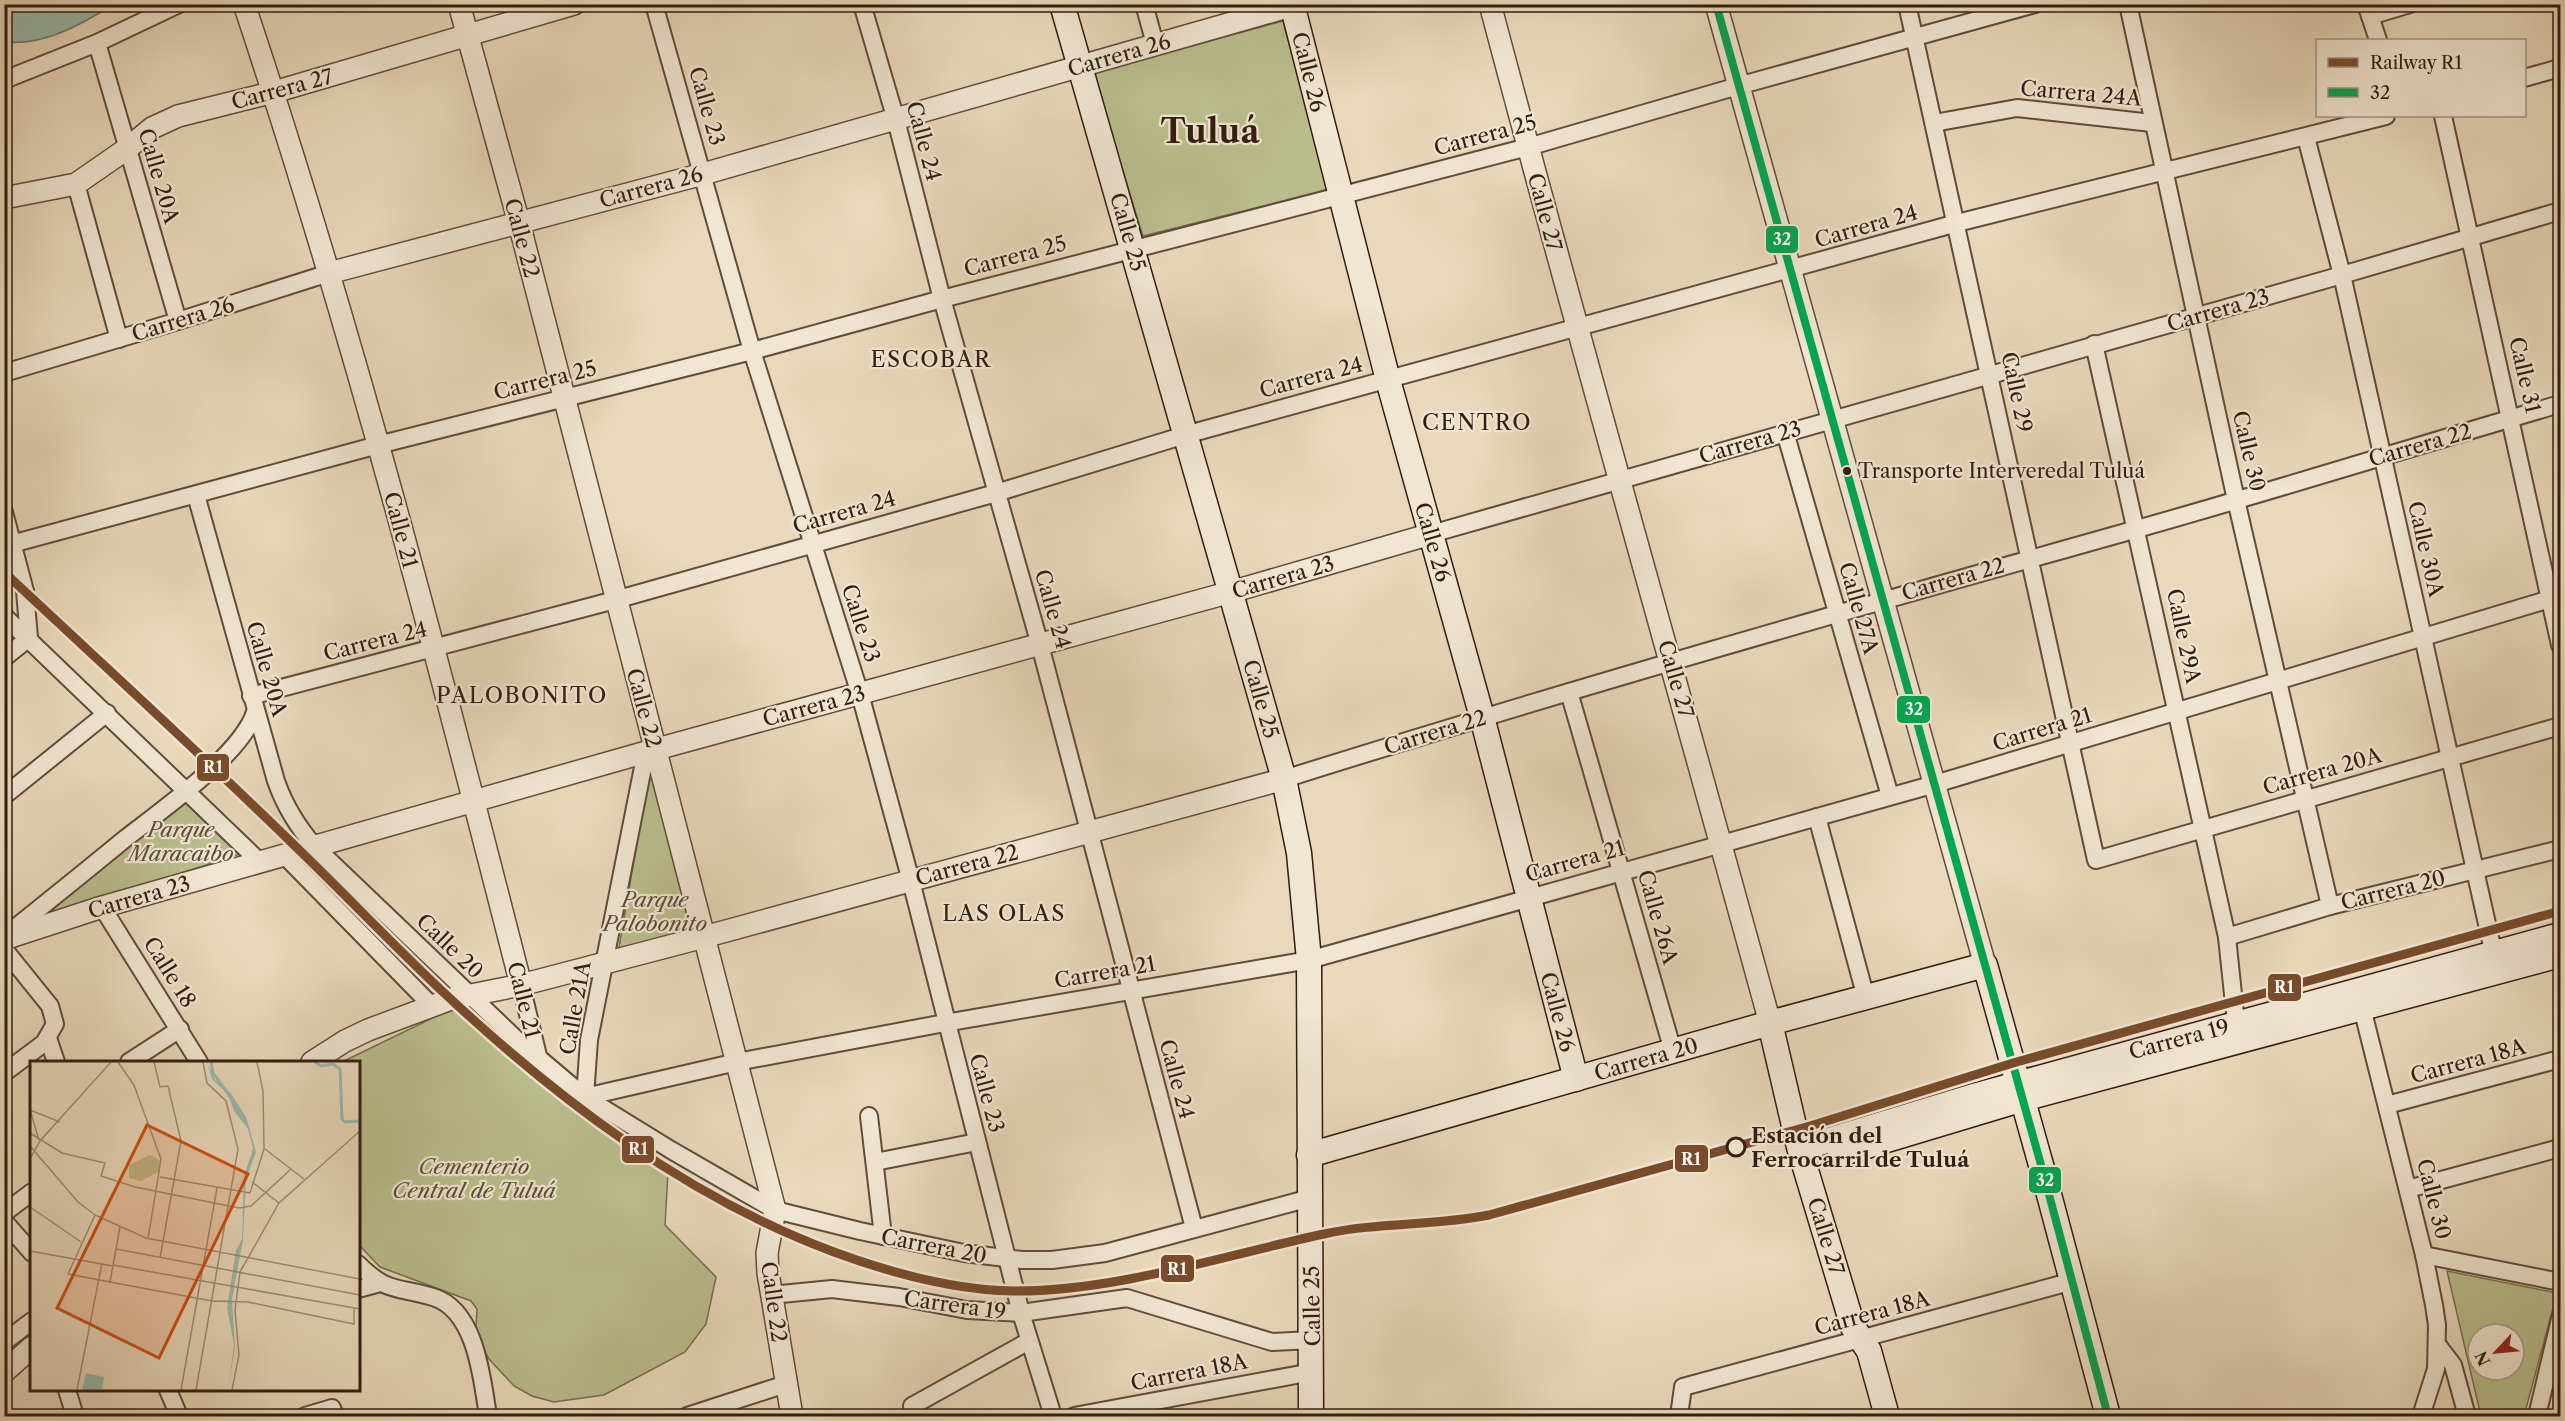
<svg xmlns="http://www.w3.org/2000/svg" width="2565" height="1421" viewBox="0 0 2565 1421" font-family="'Libre Caslon Text',serif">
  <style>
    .green { fill: #babe8d; stroke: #766e4f; stroke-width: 1.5; fill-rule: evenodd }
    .water { fill: #98baac; stroke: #6f7b6e; stroke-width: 1.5 }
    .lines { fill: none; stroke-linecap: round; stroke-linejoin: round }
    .minor-casing { stroke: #604c3c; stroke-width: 20 }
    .tertiary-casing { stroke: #604c3c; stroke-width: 24 }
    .secondary-casing { stroke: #321d11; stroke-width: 27 }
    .minor { stroke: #f1e6d3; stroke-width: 16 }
    .tertiary { stroke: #f1e6d3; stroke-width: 21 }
    .secondary { stroke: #f1e6d3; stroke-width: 24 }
    .bus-1-casing { stroke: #f1e6d3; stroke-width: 12 }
    .bus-1 { stroke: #00a651; stroke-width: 8 }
    .rail-1-casing { stroke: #f1e6d3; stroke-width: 14 }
    .rail-1 { stroke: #7a4b2a; stroke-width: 9 }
    .bus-dot { fill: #321d11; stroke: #f1e6d3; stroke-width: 2 }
    .stop-dot { fill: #f1e6d3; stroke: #321d11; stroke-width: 3 }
    .labels { text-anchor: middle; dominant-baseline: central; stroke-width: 4.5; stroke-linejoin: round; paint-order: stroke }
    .bus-label { font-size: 20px; fill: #321d11; stroke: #f1e6d3; text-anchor: start }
    .street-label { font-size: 21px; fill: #321d11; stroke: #f1e6d3 }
    .park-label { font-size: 21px; font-style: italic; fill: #5b4d36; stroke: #f1e6d3 }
    .stop-label { font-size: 21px; font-weight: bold; fill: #321d11; stroke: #f1e6d3; text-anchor: start }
    .neighbourhood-label { font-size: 22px; letter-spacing: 1.5px; fill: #321d11; stroke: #f1e6d3 }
    .town-label { font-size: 33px; font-weight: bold; fill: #321d11; stroke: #f1e6d3 }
    .inset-river { fill: none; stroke: #98baac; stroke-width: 3 }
    .inset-road { fill: none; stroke: #a08d77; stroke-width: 1.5 }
    .view { fill: #cd500d; fill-opacity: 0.15; stroke: #cd500d; stroke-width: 3 }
    .inset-edge { fill: none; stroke: #321d11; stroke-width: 3 }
    .line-badge { stroke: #f1e6d3; stroke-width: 2 }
    .badge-label { font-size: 16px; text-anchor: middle; font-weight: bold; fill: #fff }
  </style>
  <rect width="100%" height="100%" fill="#e9d8bb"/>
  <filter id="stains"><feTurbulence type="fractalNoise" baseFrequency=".00333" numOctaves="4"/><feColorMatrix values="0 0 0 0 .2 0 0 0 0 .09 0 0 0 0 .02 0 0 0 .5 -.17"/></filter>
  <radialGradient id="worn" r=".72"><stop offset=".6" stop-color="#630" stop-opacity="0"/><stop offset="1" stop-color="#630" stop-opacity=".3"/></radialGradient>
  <g class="green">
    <path d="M 1283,21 L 1329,190 L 1143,236 L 1092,73 Z"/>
    <path d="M 650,767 L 692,934 L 618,953 Z"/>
    <path d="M 184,799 L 240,854 L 37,920 Z"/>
    <path d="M 453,1008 L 580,1116 L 668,1173 L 665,1225 L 716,1277 L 706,1324 L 685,1352 L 604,1395 L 554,1402 L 532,1396 L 514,1386 L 489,1359 L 480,1344 L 476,1327 L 477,1309 L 471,1301 L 380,1267 L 359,1245 L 358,1062 L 342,1062 Z"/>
    <path d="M 2447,1271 L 2557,1293 L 2524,1416 L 2481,1416 ZM 2478,1334 L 2514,1334 L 2514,1370 L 2478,1370 Z"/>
  </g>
  <path class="water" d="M 26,5 L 26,4 L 112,5 C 81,25 43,46 5,42 L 5,9 Z"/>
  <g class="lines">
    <defs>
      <g id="minor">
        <path d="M 654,4 L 752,351 L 860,694 L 911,881 L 1021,1313 L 1053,1416"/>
        <path d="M 862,4 L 896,120 L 942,299 L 1040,645 L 1194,1228"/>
        <path d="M 1144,4 L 1155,44"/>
        <path d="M 1907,4 L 2096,860 L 2560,726"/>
        <path d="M 2128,4 L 2236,500 L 2330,906"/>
        <path d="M 2366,4 L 2378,40"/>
        <path d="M 2370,16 L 2410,4"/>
        <path d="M 97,43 L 178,321"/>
        <path d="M 2524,78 L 2560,68"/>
        <path d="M 4,80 L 97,43 L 179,4"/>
        <path d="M 2443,116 L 2560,645"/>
        <path d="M 1934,123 L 2017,108 L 2152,123"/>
        <path d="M 2306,137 L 2342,275 L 2496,964"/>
        <path d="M 76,184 L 119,339"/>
        <path d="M 2094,344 L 2227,937 L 2236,1023"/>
        <path d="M 4,373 L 178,321 L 329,273"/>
        <path d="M 1785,432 L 1890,796"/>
        <path d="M 196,495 L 276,781 C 285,807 297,826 315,847 L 515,1038 L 585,1097 L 671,1150 L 775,1210 L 860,1231 L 964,1253 L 1022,1260 L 1052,1260 L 1105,1253 L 1310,1198"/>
        <path d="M 4,512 L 25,591 L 29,638 L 4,658"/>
        <path d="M 1431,534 L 2342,275 L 2560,211"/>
        <path d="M 4,546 L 378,445 L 752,351 L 942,299 L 1528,147 L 1738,86 L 2035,4"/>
        <path d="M 4,616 L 261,863"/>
        <path d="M 1569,692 L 1673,1051"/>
        <path d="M 251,696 L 615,600 L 996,493 L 1185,435 L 1957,223 L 2386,116"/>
        <path d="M 1284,779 C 1567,690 1852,609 2137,529 C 2279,489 2419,445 2560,404"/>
        <path d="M 4,796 L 107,713"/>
        <path d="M 1817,817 L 1866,998"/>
        <path d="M 284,855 L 431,1005"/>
        <path d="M 102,907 L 199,1062"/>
        <path d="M 5,936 C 46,903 86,871 126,838 C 162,810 242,754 255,712"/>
        <path d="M 2227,937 L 2330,906 L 2560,849"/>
        <path d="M 4,949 L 50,1006 L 55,1024 L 44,1043 L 4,1073"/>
        <path d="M 521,985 L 539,1060"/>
        <path d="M 2360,1000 L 2424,1255 L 2434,1305 L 2437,1325 L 2436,1369 L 2421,1416"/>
        <path d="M 48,1038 L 56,1062"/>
        <path d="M 129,1062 L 180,1029"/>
        <path d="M 585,1097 L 737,1062 L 945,1023 L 1309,960 L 1935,784 L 2560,596"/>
        <path d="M 585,1097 L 589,1040 L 646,752"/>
        <path d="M 2387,1105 L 2560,1059"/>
        <path d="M 869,1116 L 883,1236"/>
        <path d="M 875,1162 L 977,1142"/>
        <path d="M 2408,1189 L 2560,1148"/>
        <path d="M 4,1213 L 32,1192"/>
        <path d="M 4,1221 L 32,1253"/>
        <path d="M 2424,1255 L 2560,1282"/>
        <path d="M 358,1264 C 388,1294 397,1286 433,1297 C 476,1310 482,1378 488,1416"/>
        <path d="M 358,1289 L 380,1283"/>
        <path d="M 771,1295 L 832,1289 L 899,1297 L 967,1310 L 1021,1313 L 1127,1298 L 1272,1342 L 1313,1340"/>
        <path d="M 4,1342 L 32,1321"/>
        <path d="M 2437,1344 L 2453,1365 L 2467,1416"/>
        <path d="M 67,1390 L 75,1416"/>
        <path d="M 168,1390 L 179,1416"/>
        <path d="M 912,1406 L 1029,1341"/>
        <path d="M 305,1416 L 332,1408 L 335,1416"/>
        <path d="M 687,1416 L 786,1384"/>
        <path d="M 1074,1416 L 1312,1372"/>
        <path d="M 1679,1416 L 1683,1387 L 2073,1281"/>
        <path d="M 2537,1416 L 2560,1319"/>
      </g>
      <g id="tertiary">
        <path d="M 244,4 C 352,327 437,656 521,985"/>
        <path d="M 459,4 L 519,223 L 775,1210 L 767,1253 L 768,1273 L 792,1416"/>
        <path d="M 1490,4 C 1580,345 1677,683 1770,1023"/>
        <path d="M 1716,4 L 1985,965"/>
        <path d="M 4,198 L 76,184 L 128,148 L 152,128 L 178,116 L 274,92 L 574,4"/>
        <path d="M 329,273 L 703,174 L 1298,4"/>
        <path d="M 4,939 L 102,907 L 646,752 L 1231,592 L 1431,534"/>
        <path d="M 312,1062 L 345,1041 L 368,1030 L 451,999 L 521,985 L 704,937 L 1284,779"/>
        <path d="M 4,1372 L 32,1347"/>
      </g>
      <g id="secondary">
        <path d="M 1062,4 L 1284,779 L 1299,853 L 1309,960 L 1311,1416"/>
        <path d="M 1292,4 L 1388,380 L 1482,717 L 1576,1079"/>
        <path d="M 1770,1023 L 1799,1147 L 1853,1327 L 1869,1351 L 1887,1416"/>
        <path d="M 1800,1149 L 1977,1095 L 2560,935"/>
        <path d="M 1840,1154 L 2023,1099 L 2560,955"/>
        <path d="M 1309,1155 L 1770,1023 L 1985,965 L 2043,1172 L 2108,1416"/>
      </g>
    </defs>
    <use href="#minor" class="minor-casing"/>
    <use href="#tertiary" class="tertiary-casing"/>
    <use href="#secondary" class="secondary-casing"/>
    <use href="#minor" class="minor"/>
    <use href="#tertiary" class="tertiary"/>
    <use href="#secondary" class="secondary"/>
    <defs>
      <path id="bus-1" d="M 1716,4 L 2043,1172 L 2108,1416"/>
    </defs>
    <use href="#bus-1" class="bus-1-casing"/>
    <use href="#bus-1" class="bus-1"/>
    <defs>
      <path id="rail-1" d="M 4,572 C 100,662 198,751 292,843 C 343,892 391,943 442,991 C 557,1099 686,1197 834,1252 C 891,1273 952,1290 1013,1291 C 1114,1292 1225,1255 1324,1234 C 1378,1222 1435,1226 1489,1215 L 1810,1126 L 2013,1063 L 2560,911"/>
    </defs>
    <use href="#rail-1" class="rail-1-casing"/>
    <use href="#rail-1" class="rail-1"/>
  </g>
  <circle class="bus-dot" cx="1847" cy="471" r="5"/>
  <circle class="stop-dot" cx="1736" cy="1147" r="9"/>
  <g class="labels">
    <g class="bus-label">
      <text x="1858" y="471">Transporte Interveredal Tuluá</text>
    </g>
    <g class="street-label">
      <text transform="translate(1119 55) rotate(-16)">Carrera 26</text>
      <text transform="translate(1309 72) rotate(76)">Calle 26</text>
      <text transform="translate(282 89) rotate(-15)">Carrera 27</text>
      <text transform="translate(2081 93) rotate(5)">Carrera 24A</text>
      <text transform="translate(707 106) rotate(74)">Calle 23</text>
      <text transform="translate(1485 135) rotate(-15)">Carrera 25</text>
      <text transform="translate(924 141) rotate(75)">Calle 24</text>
      <text transform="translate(159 176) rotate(74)">Calle 20A</text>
      <text transform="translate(651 187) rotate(-15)">Carrera 26</text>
      <text transform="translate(1545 212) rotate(75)">Calle 27</text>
      <text transform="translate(1866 226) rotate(-16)">Carrera 24</text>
      <text transform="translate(1128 232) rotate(74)">Calle 25</text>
      <text transform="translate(522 238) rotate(75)">Calle 22</text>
      <text transform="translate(1015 256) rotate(-15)">Carrera 25</text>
      <text transform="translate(2218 310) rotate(-16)">Carrera 23</text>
      <text transform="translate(183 319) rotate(-17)">Carrera 26</text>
      <text transform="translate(2525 375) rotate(77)">Calle 31</text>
      <text transform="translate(1311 377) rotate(-15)">Carrera 24</text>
      <text transform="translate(545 380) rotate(-14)">Carrera 25</text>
      <text transform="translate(2017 392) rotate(78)">Calle 29</text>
      <text transform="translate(1750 442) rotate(-16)">Carrera 23</text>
      <text transform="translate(2420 445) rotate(-16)">Carrera 22</text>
      <text transform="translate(2249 451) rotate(77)">Calle 30</text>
      <text transform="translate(844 512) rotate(-16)">Carrera 24</text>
      <text transform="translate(401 530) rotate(75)">Calle 21</text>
      <text transform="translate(1433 542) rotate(74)">Calle 26</text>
      <text transform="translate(2426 549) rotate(77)">Calle 30A</text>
      <text transform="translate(1283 577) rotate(-16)">Carrera 23</text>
      <text transform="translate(1953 579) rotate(-16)">Carrera 22</text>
      <text transform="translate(1859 608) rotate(74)">Calle 27A</text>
      <text transform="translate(1053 609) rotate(74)">Calle 24</text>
      <text transform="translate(861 623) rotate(72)">Calle 23</text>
      <text transform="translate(2184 636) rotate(78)">Calle 29A</text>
      <text transform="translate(375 641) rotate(-14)">Carrera 24</text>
      <text transform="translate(267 669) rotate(74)">Calle 20A</text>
      <text transform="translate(1676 679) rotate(74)">Calle 27</text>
      <text transform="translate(1261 699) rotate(74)">Calle 25</text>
      <text transform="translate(814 706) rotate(-15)">Carrera 23</text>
      <text transform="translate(644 708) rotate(75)">Calle 22</text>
      <text transform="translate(2042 729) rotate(-17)">Carrera 21</text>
      <text transform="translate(1435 732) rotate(-17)">Carrera 22</text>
      <text transform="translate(2322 771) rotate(-16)">Carrera 20A</text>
      <text transform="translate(1575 861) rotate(-16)">Carrera 21</text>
      <text transform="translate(967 865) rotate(-15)">Carrera 22</text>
      <text transform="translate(2393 890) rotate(-14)">Carrera 20</text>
      <text transform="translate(139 897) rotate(-16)">Carrera 23</text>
      <text transform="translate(1658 917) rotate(74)">Calle 26A</text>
      <text transform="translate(450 946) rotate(44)">Calle 20</text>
      <text transform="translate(170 972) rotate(58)">Calle 18</text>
      <text transform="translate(1105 972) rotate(-10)">Carrera 21</text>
      <text transform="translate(524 1000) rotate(76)">Calle 21</text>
      <text transform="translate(575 1008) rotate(-80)">Calle 21A</text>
      <text transform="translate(1558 1012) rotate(75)">Calle 26</text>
      <text transform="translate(2179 1039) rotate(-15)">Carrera 19</text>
      <text transform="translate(1646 1059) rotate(-16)">Carrera 20</text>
      <text transform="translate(2468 1061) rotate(-15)">Carrera 18A</text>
      <text transform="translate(1177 1079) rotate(75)">Calle 24</text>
      <text transform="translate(987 1093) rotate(75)">Calle 23</text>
      <text transform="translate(2434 1199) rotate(76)">Calle 30</text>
      <text transform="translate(1826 1236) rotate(73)">Calle 27</text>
      <text transform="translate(934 1246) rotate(11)">Carrera 20</text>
      <text transform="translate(774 1302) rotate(82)">Calle 22</text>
      <text transform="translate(955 1305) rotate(8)">Carrera 19</text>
      <text transform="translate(1312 1306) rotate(-91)">Calle 25</text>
      <text transform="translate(1872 1313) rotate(-15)">Carrera 18A</text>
      <text transform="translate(1189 1372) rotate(-11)">Carrera 18A</text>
    </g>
    <g class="park-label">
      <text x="181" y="829">Parque<tspan x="181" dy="24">Maracaibo</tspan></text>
      <text x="655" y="899">Parque<tspan x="655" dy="24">Palobonito</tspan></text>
      <text x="474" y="1166">Cementerio<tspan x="474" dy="24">Central de Tuluá</tspan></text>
    </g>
    <g class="stop-label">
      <text x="1751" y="1135">Estación del<tspan x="1751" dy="24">Ferrocarril de Tuluá</tspan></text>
    </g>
    <g class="neighbourhood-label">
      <text x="931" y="359">ESCOBAR</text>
      <text x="1477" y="422">CENTRO</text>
      <text x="522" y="695">PALOBONITO</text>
      <text x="1004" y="913">LAS OLAS</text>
    </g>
    <g class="town-label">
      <text x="1210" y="131">Tuluá</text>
    </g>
  </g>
  <g transform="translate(30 1061)">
    <rect width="330" height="330" fill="#e9d8bb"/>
    <path d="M 120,94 L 130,100 L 130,110 L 111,120 L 99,117 L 99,104 Z" fill="#babe8d"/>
    <path d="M 177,1 L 185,19 L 200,31 L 216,56 L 226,91 L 216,118 L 213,179 L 202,238 L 205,286 L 198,329 L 204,284 L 197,247 L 206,189 L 212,178 L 214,115 L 223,88 L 218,68 L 204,50 L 198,33 L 182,18 ZM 56,312 L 74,316 L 72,329 L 52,329 Z" fill="#98baac"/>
    <path class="inset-river" d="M 181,1 L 183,12 L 204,41M 285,1 L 291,5 L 303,3 L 310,8 L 312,58 L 315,61 L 330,60"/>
    <path class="inset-road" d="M 88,1 L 104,24 L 131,98 L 118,178M 124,1 L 130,26 L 138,25 L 151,80 L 130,197M 0,49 L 30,61M 0,49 L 9,79M 0,72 L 32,92 L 75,102 L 71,115 L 105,126 L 209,147 L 221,145 L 261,108M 0,85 L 48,141 L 65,154M 235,88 L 274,118M 0,98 L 10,80 L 81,1M 130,116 L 220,132 L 234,88 L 233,30 L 227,1M 222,121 L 249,142M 0,146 L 51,181M 90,166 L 80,221 L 38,213 L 65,154 L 116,177 L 330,218M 86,188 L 330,234M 0,190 L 83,205M 83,204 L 330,248M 80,221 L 182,240 L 218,241 L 324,263 L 324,248M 47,329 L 72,202M 151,329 L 187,127M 166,329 L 208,88 L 196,40 L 177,22 L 173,1M 202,329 L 209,294 L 205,249 L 210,211 L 249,142 L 330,70"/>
    <path class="view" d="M 117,64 L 218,113 L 129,297 L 27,247 Z"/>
    <rect width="330" height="330" class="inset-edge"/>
  </g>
  <g class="line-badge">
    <rect x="1765" y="225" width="34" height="29" rx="6" fill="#00a651"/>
    <rect x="1896" y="695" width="35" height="29" rx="6" fill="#00a651"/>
    <rect x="196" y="753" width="34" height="29" rx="6" fill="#7a4b2a"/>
    <rect x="2267" y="973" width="35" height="29" rx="6" fill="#7a4b2a"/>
    <rect x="621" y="1135" width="34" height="29" rx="6" fill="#7a4b2a"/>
    <rect x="1674" y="1144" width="35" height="29" rx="6" fill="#7a4b2a"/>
    <rect x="2028" y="1166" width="34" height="28" rx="6" fill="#00a651"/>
    <rect x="1160" y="1254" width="35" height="29" rx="6" fill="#7a4b2a"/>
  </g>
  <g class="badge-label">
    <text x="1782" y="245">32</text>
    <text x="1914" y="715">32</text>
    <text x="213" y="773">R1</text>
    <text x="2284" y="993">R1</text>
    <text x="638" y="1155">R1</text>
    <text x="1691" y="1165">R1</text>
    <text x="2045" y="1186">32</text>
    <text x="1177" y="1275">R1</text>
  </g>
  <rect width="2565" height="1421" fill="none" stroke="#e9d8bb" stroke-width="24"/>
  <rect x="6" y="6" width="2553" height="1409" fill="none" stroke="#321d11" stroke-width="3"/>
  <rect x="12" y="12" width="2541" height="1397" fill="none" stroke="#321d11" stroke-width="1.5"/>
  <rect x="2316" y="39" width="210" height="78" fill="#f1e6d3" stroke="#a59685" stroke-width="1.5"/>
  <rect x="2328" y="58" width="30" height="9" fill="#7a4b2a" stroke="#a59685" stroke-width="1.5"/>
  <text x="2370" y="69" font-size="18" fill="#321d11">Railway R1</text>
  <rect x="2328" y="88" width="30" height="9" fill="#00a651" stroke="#a59685" stroke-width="1.5"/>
  <text x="2370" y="99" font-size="18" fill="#321d11">32</text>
  <g transform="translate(2496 1352) rotate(244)"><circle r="28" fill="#f1e6d3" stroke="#a59685" stroke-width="1.5"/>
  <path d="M0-4.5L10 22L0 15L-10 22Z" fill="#8f2418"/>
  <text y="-9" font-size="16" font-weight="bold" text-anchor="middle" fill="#321d11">N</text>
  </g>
  <rect width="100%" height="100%" filter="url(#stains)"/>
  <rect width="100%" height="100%" fill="url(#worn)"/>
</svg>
